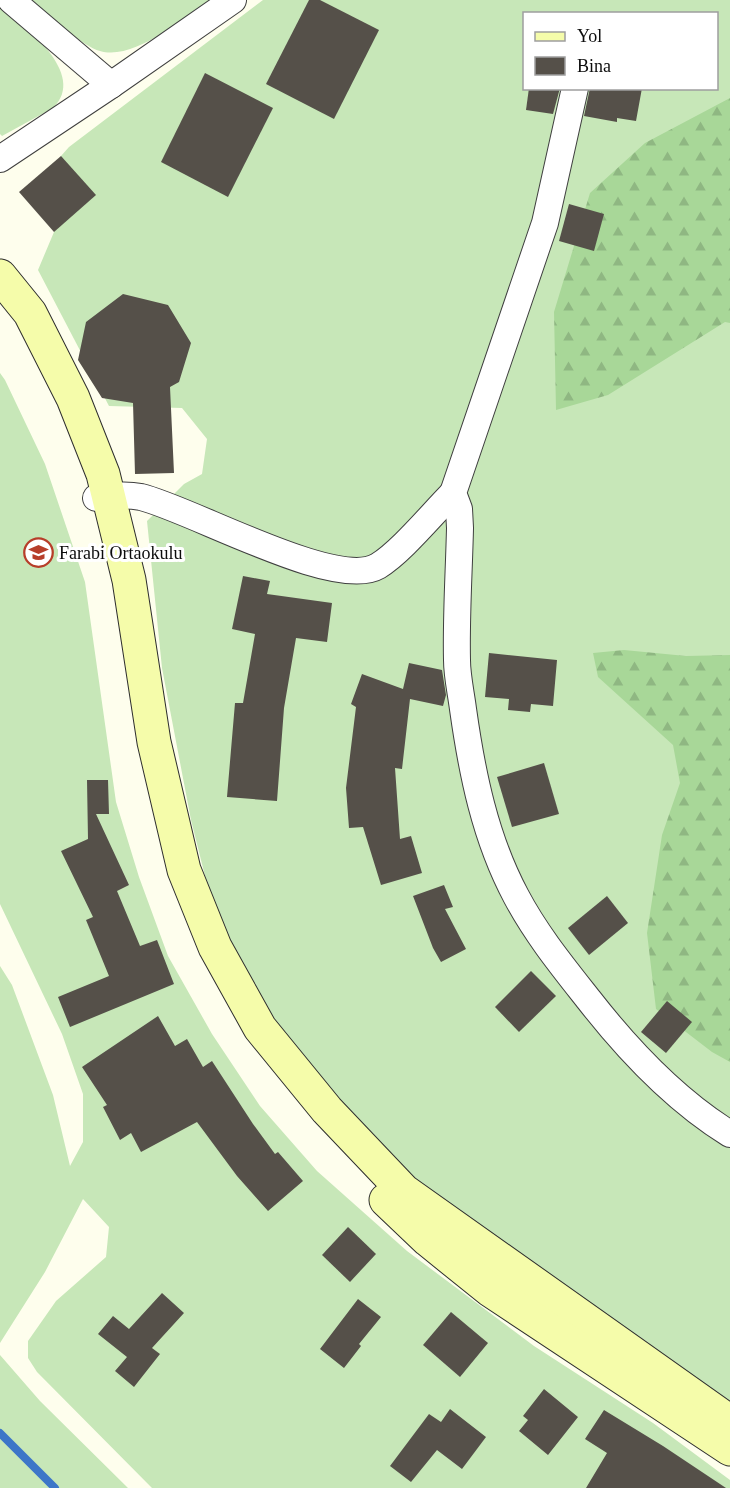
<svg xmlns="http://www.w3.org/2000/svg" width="730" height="1488" viewBox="0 0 730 1488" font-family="Georgia,serif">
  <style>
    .grass { fill: #c7e7b8; fill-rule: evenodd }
    .forest { fill: url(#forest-firs) }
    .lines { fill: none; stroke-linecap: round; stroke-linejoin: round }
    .stream { stroke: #3d76c8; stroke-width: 8 }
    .building { fill: #555049 }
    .street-casing { stroke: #3f3f3f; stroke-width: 28 }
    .secondary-casing { stroke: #2e2e2e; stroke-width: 35 }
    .street { stroke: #fff; stroke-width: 26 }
    .secondary { stroke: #f5fcaa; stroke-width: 33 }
    .labels { text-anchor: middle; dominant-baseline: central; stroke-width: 6; stroke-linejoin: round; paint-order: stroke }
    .poi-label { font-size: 18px; fill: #0c0c0c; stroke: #fff; text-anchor: start }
  </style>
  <defs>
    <pattern id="forest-firs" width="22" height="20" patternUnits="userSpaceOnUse" patternTransform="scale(1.5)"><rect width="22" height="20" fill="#a8d798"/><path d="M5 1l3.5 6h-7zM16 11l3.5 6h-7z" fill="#8fb782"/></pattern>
  </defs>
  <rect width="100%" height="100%" fill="#fefeed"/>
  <g class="grass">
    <path d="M 28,0 L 211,0 C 183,18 134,61 100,51 C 84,47 41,12 28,0 Z"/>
    <path d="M 263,0 L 730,0 L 730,1401 L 485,1239 L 389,1159 L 281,1033 L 249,978 L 213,908 L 191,820 L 162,668 L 147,521 L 184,484 L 202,474 L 207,439 L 182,408 L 109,406 L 38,270 L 54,232 L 61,156 L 69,147 ZM 524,14 L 716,14 L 716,88 L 524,88 Z"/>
    <path d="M 0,3 C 23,25 89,74 53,108 L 2,136 L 0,134 Z"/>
    <path d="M 0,373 L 5,380 L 45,464 L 85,582 L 116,802 L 139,877 L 168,956 L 212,1034 L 260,1106 L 317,1171 L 407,1251 L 534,1346 L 653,1423 L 730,1480 L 730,1488 L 152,1488 L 37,1372 L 28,1358 L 28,1341 L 56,1301 L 106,1257 L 109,1227 L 83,1199 L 45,1272 L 0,1343 L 0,966 L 12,985 L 53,1095 L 70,1166 L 83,1142 L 83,1094 L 62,1034 L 0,904 Z"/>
    <path d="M 0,1355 L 40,1401 L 128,1488 L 0,1488 Z"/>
  </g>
  <g class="forest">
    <path d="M 730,98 L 730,323 L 725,322 L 608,395 L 556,410 L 554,312 L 590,193 L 645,143 Z"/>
    <path d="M 624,650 L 686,656 L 730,655 L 730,1062 L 712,1052 L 656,1009 L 647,933 L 662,835 L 680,783 L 673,745 L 598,677 L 593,653 Z"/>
  </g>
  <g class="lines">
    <path class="stream" d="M 0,1433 L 55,1488"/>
  </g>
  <g class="building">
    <path d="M 309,0 L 320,0 L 379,30 L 334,119 L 266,84 Z"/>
    <path d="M 205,73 L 273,108 L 228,197 L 161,162 Z"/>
    <path d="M 529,88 L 560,88 L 553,114 L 526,110 Z"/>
    <path d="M 590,88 L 642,88 L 636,121 L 617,118 L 617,122 L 584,116 Z"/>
    <path d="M 61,156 L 96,195 L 54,232 L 19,192 Z"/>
    <path d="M 569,204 L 604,214 L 594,251 L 559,241 Z"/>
    <path d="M 123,294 L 168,305 L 191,343 L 179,382 L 170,387 L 174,473 L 135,474 L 133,403 L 102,398 L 78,360 L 86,322 Z"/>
    <path d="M 243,576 L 270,581 L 267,594 L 332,603 L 327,642 L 296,638 L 284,708 L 277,801 L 227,797 L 235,703 L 243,703 L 255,634 L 232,629 Z"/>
    <path d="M 489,653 L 557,660 L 553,706 L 531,704 L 530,712 L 508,710 L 509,699 L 485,697 Z"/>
    <path d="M 409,663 L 442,670 L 446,695 L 443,706 L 410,699 L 402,769 L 395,768 L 400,839 L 411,836 L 422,873 L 381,885 L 363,827 L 349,828 L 346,788 L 356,707 L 351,704 L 362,674 L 403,689 Z"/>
    <path d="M 544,763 L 559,814 L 512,827 L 497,777 Z"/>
    <path d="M 87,780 L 108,780 L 109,814 L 96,814 L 129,885 L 117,891 L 140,946 L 157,940 L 174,984 L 70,1027 L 58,997 L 109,976 L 86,920 L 93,917 L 61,851 L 88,839 Z"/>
    <path d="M 444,885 L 453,907 L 445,909 L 466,949 L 441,962 L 433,948 L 413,896 Z"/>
    <path d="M 607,896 L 628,923 L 589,955 L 568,928 Z"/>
    <path d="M 531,971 L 556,996 L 519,1032 L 495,1007 Z"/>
    <path d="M 667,1001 L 692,1022 L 666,1053 L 641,1032 Z"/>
    <path d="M 158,1016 L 175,1046 L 187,1039 L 203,1067 L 212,1061 L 253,1124 L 275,1154 L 278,1152 L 303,1181 L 268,1211 L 237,1176 L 197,1122 L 141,1152 L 131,1133 L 120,1140 L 103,1107 L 107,1105 L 82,1067 Z"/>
    <path d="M 348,1227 L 376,1254 L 350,1282 L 322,1255 Z"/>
    <path d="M 162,1293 L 184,1313 L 152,1348 L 160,1354 L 134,1387 L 115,1371 L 127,1357 L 98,1334 L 113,1316 L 129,1329 Z"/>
    <path d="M 358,1299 L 381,1317 L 359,1344 L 361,1346 L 344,1368 L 320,1349 Z"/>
    <path d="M 451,1312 L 488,1343 L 460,1377 L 423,1345 Z"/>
    <path d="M 544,1389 L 578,1417 L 548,1455 L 519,1431 L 528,1420 L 523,1416 Z"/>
    <path d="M 450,1409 L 486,1437 L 462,1469 L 437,1450 L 411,1482 L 390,1466 L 429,1414 L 441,1422 Z"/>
    <path d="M 604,1410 L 663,1446 L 726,1488 L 586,1488 L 607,1453 L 585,1439 Z"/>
  </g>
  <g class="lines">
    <defs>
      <g id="street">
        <path d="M 11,0 L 111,85"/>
        <path d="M 575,88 L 545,223 L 453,493 L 459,509 L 460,528 C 459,572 456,616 457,660 C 457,676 461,693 463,709 C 472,773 485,838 516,896 C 536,934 563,967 589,1000 C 628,1050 675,1100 730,1134"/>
        <path d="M 0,159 L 111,85 L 233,0"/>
        <path d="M 96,498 C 111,496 125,494 141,497 C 191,509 336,591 378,566 C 401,552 432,514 453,493"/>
      </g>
      <g id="secondary">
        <path d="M 0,276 L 30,313 L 73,398 L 103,474 L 129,580 L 154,742 L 184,870 L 215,947 L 260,1028 L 327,1110 L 404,1191 L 730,1422"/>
        <path d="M 386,1200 L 428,1240 L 490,1290 L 730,1449"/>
      </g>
    </defs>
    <use href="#street" class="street-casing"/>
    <use href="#secondary" class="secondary-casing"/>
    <use href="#street" class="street"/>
    <use href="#secondary" class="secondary"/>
  </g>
  <defs>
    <symbol id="school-ring" viewBox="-11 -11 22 22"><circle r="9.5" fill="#fff" stroke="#b73e2a" stroke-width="1.5"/><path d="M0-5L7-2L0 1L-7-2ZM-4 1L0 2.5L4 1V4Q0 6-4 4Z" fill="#b73e2a"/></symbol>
  </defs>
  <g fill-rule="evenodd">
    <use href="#school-ring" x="22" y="536" width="33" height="33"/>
  </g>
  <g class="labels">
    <g class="poi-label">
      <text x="59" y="553">Farabi Ortaokulu</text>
    </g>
  </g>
  <rect x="523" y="12" width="195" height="78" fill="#ffffff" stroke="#9e9e9e" stroke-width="1.5"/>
  <rect x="535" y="32" width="30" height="9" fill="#f5fcaa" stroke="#9e9e9e" stroke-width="1.5"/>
  <text x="577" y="42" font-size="18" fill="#0c0c0c">Yol</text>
  <rect x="535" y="57" width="30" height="18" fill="#555049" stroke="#9e9e9e" stroke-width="1.5"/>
  <text x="577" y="72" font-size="18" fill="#0c0c0c">Bina</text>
</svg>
